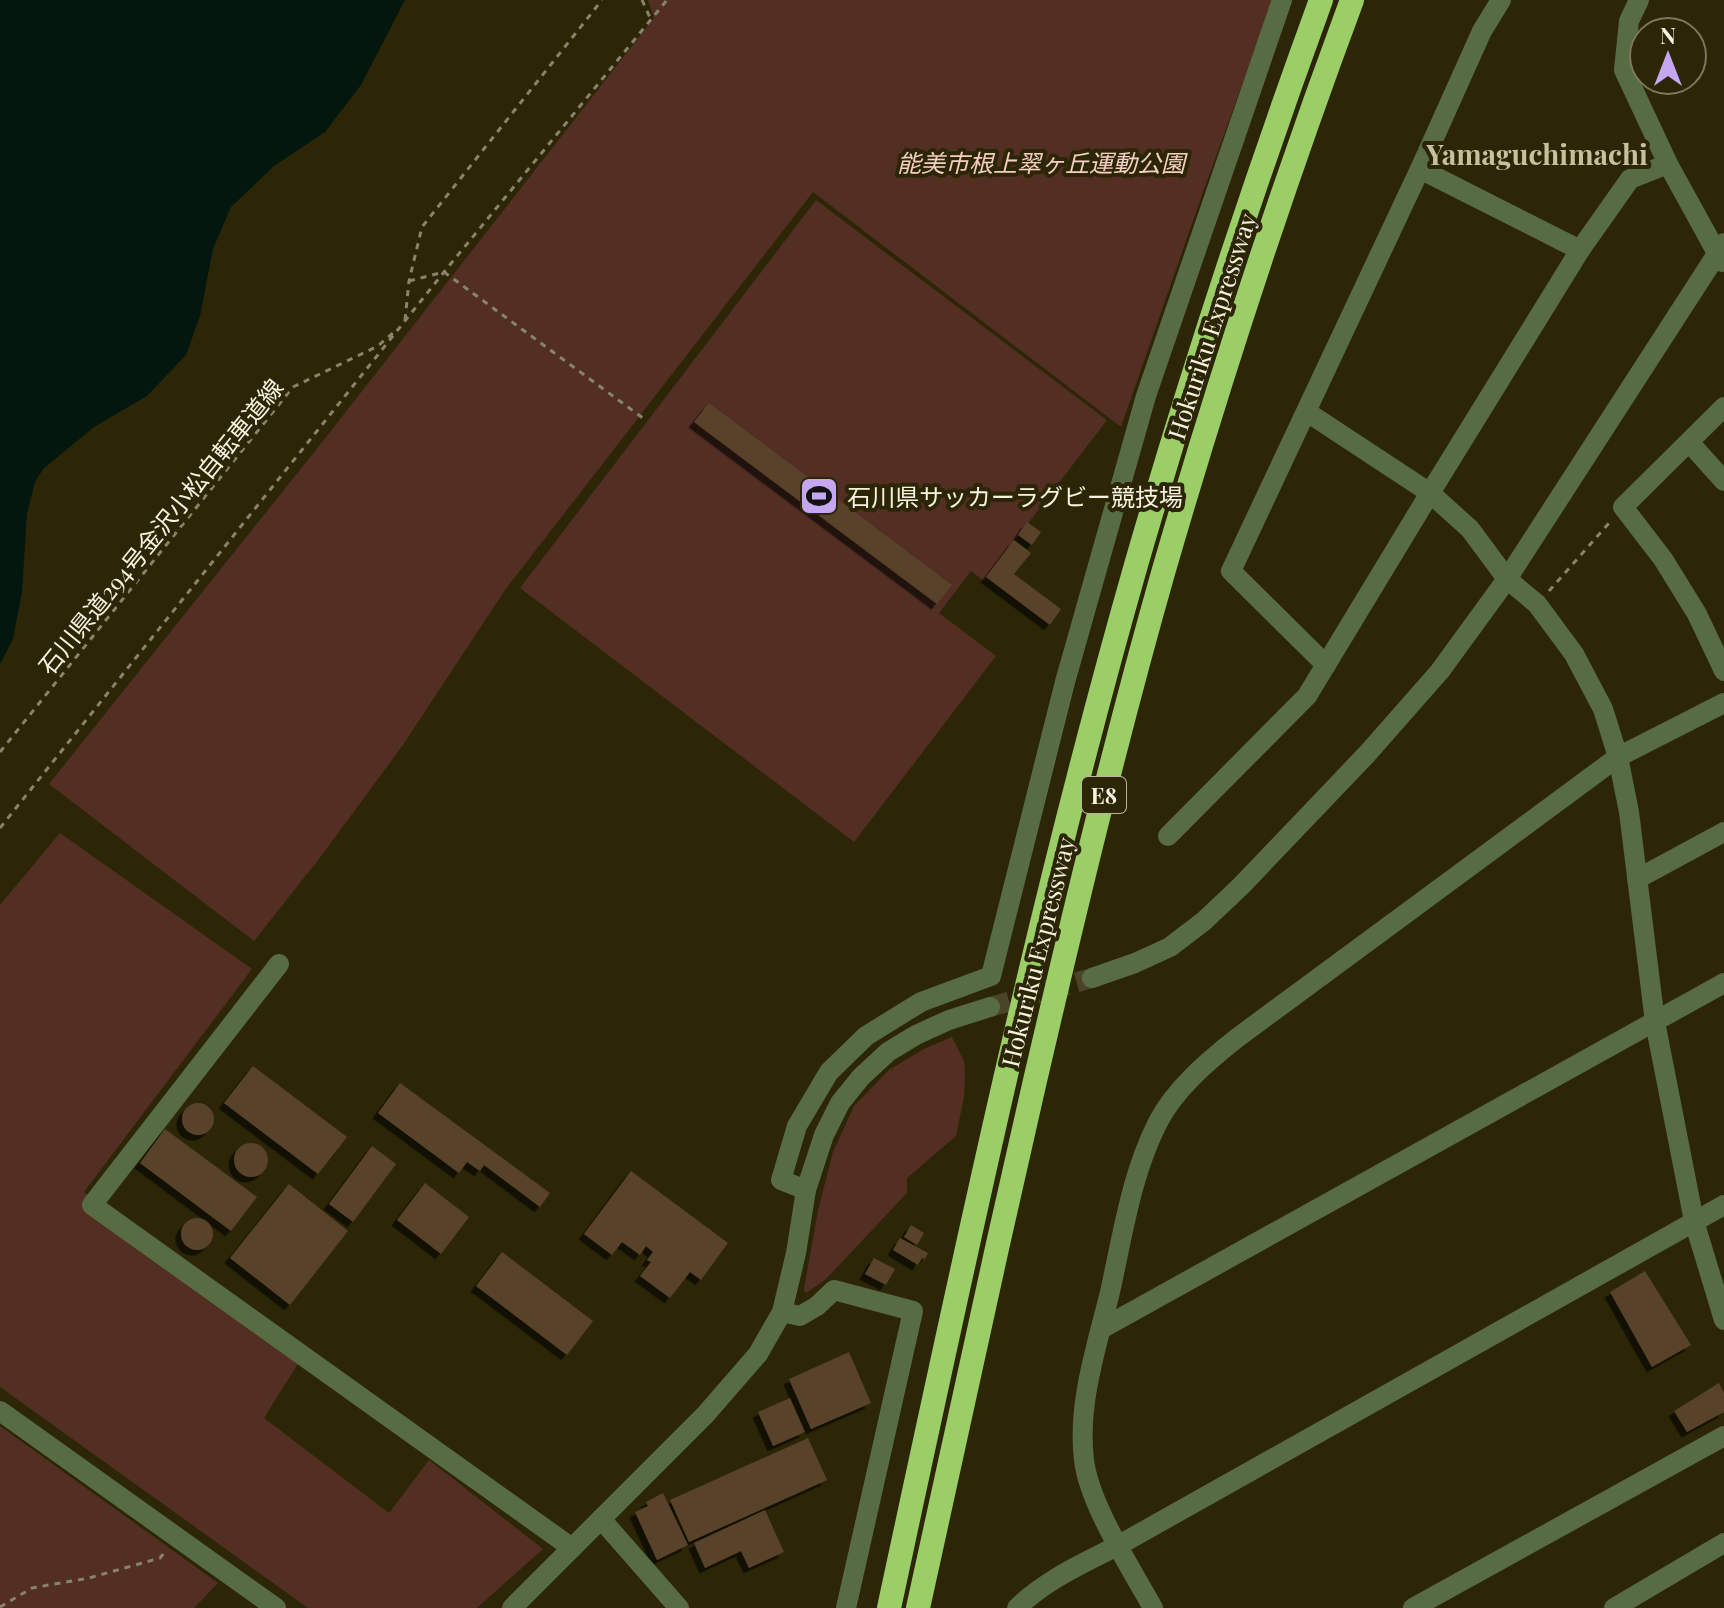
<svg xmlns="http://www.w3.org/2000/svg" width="1724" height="1608" viewBox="0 0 1724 1608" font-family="'Playfair Display','Noto Sans JP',serif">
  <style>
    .green { fill: #532e23 }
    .water { fill: #03170e }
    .building { fill: #58422b; filter: url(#shadow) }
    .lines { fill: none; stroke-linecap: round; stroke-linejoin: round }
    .minor-tunnel { stroke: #4a4528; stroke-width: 20; stroke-dasharray: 20 10; stroke-linecap: butt }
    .path { stroke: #88846b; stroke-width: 3; stroke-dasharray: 6 6; stroke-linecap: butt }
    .minor { stroke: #586c44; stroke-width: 20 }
    .highway { stroke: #9bce67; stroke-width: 24 }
    .labels { text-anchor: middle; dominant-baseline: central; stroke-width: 8; stroke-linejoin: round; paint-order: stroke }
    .shield { fill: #2c2607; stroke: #b9b59f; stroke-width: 2 }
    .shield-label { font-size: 22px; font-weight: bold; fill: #f5f2e0 }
    .park-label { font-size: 24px; font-style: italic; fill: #f4cec3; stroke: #2c2607 }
    .street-label { font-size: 24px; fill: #f5f2e0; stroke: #2c2607 }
    .poi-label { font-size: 24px; fill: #f5f2e0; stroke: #2c2607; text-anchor: start }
    .quarter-label { font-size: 28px; font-weight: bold; fill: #c6c09d; stroke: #2c2607 }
  </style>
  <defs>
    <filter id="shadow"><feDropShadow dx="-5.5" dy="5.5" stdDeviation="0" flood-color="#0009"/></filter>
  </defs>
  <rect width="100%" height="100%" fill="#2c2607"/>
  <g class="green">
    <path d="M 648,0 L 1273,0 L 1203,192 L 1121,427 L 813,192 L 505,590 L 403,745 L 319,859 L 254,941 L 49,784 L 319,446 L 654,18 Z"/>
    <path d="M 816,200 L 1107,420 L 984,581 L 971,571 L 939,613 L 996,656 L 854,842 L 520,588 Z"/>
    <path d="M 60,833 L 252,969 L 84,1192 L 299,1362 L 264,1418 L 389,1513 L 429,1460 L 543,1549 L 477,1608 L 308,1608 L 0,1387 L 0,905 Z"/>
    <path d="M 952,1037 L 964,1061 L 965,1074 L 964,1097 L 956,1136 L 907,1178 L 907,1193 L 825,1280 L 806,1293 L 804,1289 L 818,1210 L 833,1152 L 854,1106 L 889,1070 L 924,1049 Z"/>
    <path d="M 0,1426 L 218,1583 L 194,1608 L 0,1608 Z"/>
  </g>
  <path class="water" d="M 0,0 L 405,0 L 361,85 L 325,132 L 274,166 L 231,207 L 213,249 L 200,316 L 186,355 L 147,396 L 94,427 L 43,469 L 35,482 L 27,514 L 22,592 L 13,639 L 0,664 Z"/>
  <g class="building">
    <path d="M 709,403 L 952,585 L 937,604 L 694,422 Z"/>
    <path d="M 1027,522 L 1041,532 L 1032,545 L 1018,535 Z"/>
    <path d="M 1014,540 L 1031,553 L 1014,574 L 1061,609 L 1050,625 L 986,577 Z"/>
    <path d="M 253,1066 L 347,1137 L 318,1174 L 224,1103 Z"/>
    <path d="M 400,1083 L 550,1193 L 540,1207 L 484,1165 L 480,1171 L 467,1162 L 459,1173 L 378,1113 Z"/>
    <circle cx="198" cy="1119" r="16"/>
    <path d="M 165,1129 L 257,1197 L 231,1231 L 140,1163 Z"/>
    <circle cx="251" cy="1160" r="17"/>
    <path d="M 372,1146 L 396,1164 L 353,1222 L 329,1204 Z"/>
    <path d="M 631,1171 L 728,1243 L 701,1280 L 690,1272 L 670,1298 L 640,1276 L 651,1262 L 647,1260 L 653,1252 L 646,1246 L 640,1255 L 622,1242 L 612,1255 L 584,1234 Z"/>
    <path d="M 425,1183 L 469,1217 L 441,1254 L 397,1220 Z"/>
    <path d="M 289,1184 L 348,1231 L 290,1305 L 230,1258 Z"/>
    <circle cx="197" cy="1234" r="16"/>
    <path d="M 911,1225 L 924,1233 L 917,1245 L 904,1237 Z"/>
    <path d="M 900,1238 L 928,1253 L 925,1259 L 922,1258 L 918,1265 L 893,1250 Z"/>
    <path d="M 502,1252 L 593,1321 L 567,1355 L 476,1286 Z"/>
    <path d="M 874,1258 L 895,1269 L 886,1285 L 865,1274 Z"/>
    <path d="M 1645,1271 L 1691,1345 L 1652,1367 L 1610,1292 Z"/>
    <path d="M 849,1352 L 871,1403 L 811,1429 L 789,1379 Z"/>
    <path d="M 1719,1383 L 1724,1393 L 1724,1412 L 1687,1432 L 1674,1411 Z"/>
    <path d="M 790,1398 L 805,1432 L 773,1446 L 758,1412 Z"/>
    <path d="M 808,1438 L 827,1480 L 689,1542 L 670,1500 Z"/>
    <path d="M 663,1493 L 688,1545 L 657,1560 L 635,1512 L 648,1506 L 646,1502 Z"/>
    <path d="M 765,1510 L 784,1552 L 749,1568 L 741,1551 L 705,1568 L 694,1543 Z"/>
  </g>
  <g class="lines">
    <path class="minor-tunnel" d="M 990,1007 L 1092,978"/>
    <g class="path">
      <path d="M 642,0 L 651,20"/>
      <path d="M 409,281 L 444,272 L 647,421"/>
      <path d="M 405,320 L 409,281 L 422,227 L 602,0"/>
      <path d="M 1549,591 L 1610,522"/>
      <path d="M 0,752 L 293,387 L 378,346 L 395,331"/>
      <path d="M 0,828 L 444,272 L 667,0"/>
      <path d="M 0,1607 L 32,1588 L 89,1578 L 160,1558 L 165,1552"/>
    </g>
    <g class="minor">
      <path d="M 1639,0 L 1629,21 L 1624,70 L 1668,164 L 1722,262"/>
      <path d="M 1420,169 L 1482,31 L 1501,0"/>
      <path d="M 1724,407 L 1623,507 L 1663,559 L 1697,614 L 1724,671"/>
      <path d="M 1307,412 L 1430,493 L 1470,529 L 1507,579 L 1537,604 L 1574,654 L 1603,709 L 1618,757 L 1629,812 L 1655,1022 L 1694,1221 L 1724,1320"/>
      <path d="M 1689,442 L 1724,481"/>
      <path d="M 1326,665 L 1231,571 L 1420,169 L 1580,250 L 1630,179 L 1668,164"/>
      <path d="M 1168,836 L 1307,696 L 1430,493 L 1580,250"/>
      <path d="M 1637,879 L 1724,832"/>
      <path d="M 279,964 L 92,1205 L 572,1548"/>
      <path d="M 1092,978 L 1135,963 L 1170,947 L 1204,921 L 1241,886 L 1367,754 L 1440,671 L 1507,579 L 1724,243"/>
      <path d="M 806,1190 L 781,1180 L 797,1126 L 829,1072 L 866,1036 L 921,1002 L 991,976 L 1065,682 L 1146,396 L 1282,0"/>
      <path d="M 782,1312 L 800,1316 L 817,1306 L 834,1290 L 913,1311 L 846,1608"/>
      <path d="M 1101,1329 L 1724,983"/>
      <path d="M 0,1411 L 276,1608"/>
      <path d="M 601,1519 L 679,1608"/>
      <path d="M 512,1608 L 705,1415 L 758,1354 L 782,1312 L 796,1253 L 806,1190 L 824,1135 L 840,1103 L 861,1077 L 888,1052 L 916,1035 L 949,1020 L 990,1007"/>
      <path d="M 1017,1608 C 1045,1580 1084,1563 1119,1545 L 1724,1205"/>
      <path d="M 1153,1608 C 1131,1568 1089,1504 1084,1460 C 1077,1404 1097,1346 1110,1292 C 1123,1234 1131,1175 1158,1122 C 1175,1089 1208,1061 1237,1038 L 1618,757 L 1724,703"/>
      <path d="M 1413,1608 L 1724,1436"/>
      <path d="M 1614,1608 L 1724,1543"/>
    </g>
    <g class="highway">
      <path d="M 889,1608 C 964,1259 1038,908 1136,565 C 1191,375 1253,186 1321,0"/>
      <path d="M 918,1608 C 956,1433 994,1259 1034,1085 C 1074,913 1115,742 1163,573 C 1219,380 1282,188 1352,0"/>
    </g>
  </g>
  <defs>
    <symbol id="stadium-square" viewBox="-11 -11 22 22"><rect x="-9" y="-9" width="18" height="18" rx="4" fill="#c5a7f1" stroke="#2c2607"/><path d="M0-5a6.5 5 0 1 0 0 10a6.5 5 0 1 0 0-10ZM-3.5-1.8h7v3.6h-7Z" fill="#111"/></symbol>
  </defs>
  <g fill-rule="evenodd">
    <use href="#stadium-square" x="797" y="474" width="44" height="44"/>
  </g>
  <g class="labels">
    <rect class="shield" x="1082" y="777" width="44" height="36" rx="6"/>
    <g class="shield-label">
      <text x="1104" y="795">E8</text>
    </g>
    <g class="park-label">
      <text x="1041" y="162">能美市根上翠ヶ丘運動公園</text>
    </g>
    <g class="street-label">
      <text transform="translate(1211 326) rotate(-72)">Hokuriku Expressway</text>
      <text transform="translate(160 526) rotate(-51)">石川県道294号金沢小松自転車道線</text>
      <text transform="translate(1037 952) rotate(-76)">Hokuriku Expressway</text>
    </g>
    <g class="poi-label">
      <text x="847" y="496">石川県サッカーラグビー競技場</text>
    </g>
    <g class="quarter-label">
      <text x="1537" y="153">Yamaguchimachi</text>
    </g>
  </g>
  <g transform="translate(1668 56)"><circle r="38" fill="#2c2607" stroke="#7c785e" stroke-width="2"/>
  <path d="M0-6L14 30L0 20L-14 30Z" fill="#c5a7f1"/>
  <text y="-12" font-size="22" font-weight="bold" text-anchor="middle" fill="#f5f2e0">N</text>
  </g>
</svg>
